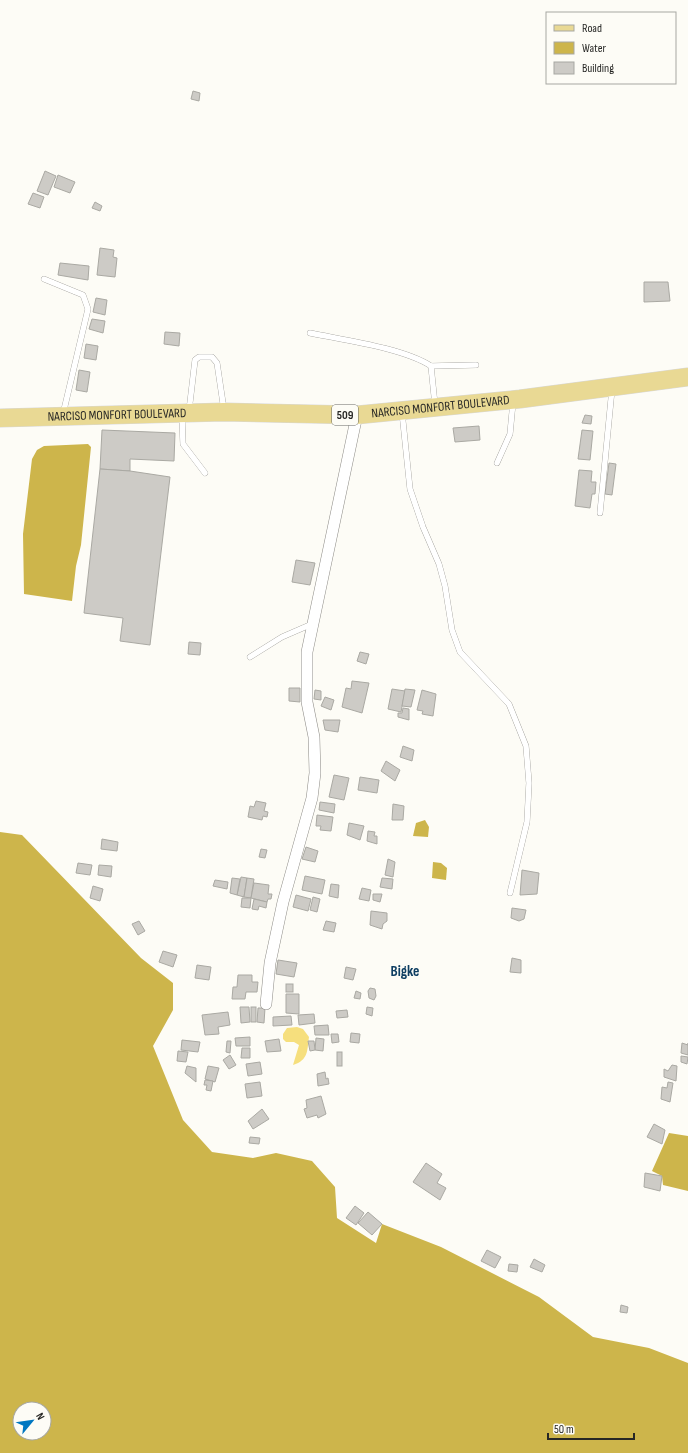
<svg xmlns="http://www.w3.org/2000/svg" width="688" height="1453" viewBox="0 0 688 1453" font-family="'Sofia Sans Condensed',sans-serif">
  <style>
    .green { fill: #f6df7d }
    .water { fill: #cdb54b; fill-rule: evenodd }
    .building { fill: #cdcbc6; stroke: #aaa9a3 }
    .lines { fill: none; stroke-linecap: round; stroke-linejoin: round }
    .lane-casing { stroke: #8b8984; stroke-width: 6 }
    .street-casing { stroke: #8b8984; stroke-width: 12 }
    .primary-casing { stroke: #d8d8d8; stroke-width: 19 }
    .lane { stroke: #fff; stroke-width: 5.5 }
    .street { stroke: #fff; stroke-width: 11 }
    .primary { stroke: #e9d994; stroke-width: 18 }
    .labels { text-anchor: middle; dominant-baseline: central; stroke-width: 3; stroke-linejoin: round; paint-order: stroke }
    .shield { fill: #fdfcf6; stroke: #676764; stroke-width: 1 }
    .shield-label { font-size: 12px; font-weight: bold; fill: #272725 }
    .street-label { font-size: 13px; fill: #272725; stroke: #fdfcf6 }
    .quarter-label { font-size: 15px; font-weight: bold; fill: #0e3e62; stroke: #fdfcf6 }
  </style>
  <rect width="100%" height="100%" fill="#fdfcf6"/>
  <path class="green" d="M 297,1027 L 303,1029 L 309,1037 C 307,1050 309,1060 293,1065 L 299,1045 L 294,1042 L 286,1042 L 283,1039 L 283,1034 L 287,1028 Z"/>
  <g class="water">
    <path d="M 88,444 L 91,447 L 81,545 L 76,566 L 72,601 L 24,594 L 23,534 L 32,459 L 37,450 L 44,446 Z"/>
    <path d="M 425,820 L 429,827 L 428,837 L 413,836 L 416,823 Z"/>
    <path d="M 0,832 L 22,835 L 141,958 L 173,983 L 173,1010 L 153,1046 L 183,1120 L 212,1152 L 253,1158 L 276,1153 L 312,1161 L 335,1187 L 337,1218 L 376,1243 L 382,1224 L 441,1247 L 539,1297 L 593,1337 L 649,1348 L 688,1363 L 688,1453 L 0,1453 ZM 20,1409 L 44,1409 L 44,1433 L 20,1433 Z"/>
    <path d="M 433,862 L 441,863 L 447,868 L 446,880 L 432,878 Z"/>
    <path d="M 669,1133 L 688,1136 L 688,1191 L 663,1185 L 662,1176 L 652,1171 Z"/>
  </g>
  <g class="building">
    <path d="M 193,91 L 200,93 L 199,101 L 191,99 Z"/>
    <path d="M 45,171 L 56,176 L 48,195 L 37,191 Z"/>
    <path d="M 58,175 L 75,182 L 70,193 L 54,187 Z"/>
    <path d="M 33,193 L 44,197 L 40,208 L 28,204 Z"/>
    <path d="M 95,202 L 102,206 L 100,211 L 92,208 Z"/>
    <path d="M 100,248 L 114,250 L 113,257 L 117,258 L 115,277 L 97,275 Z"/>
    <path d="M 60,263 L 89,266 L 88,280 L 58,275 Z"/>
    <path d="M 644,282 L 668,282 L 670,301 L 644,302 Z"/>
    <path d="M 96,298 L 107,300 L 105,315 L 93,312 Z"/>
    <path d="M 92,319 L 105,321 L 103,333 L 89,329 Z"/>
    <path d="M 165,332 L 180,333 L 179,346 L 164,344 Z"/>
    <path d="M 86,344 L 98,346 L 96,360 L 84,358 Z"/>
    <path d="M 79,370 L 90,372 L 87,392 L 76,390 Z"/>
    <path d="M 585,415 L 592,416 L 591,424 L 582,423 Z"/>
    <path d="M 479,426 L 480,440 L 455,442 L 453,428 Z"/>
    <path d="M 102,430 L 175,433 L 174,461 L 130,459 L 130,471 L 100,469 Z"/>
    <path d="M 582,430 L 593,431 L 590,460 L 578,459 Z"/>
    <path d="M 609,463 L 616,464 L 612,495 L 605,494 Z"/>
    <path d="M 100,469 L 130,471 L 170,477 L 150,645 L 120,641 L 123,618 L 84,613 Z"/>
    <path d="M 579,470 L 592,471 L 591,482 L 596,482 L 595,494 L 592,494 L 590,508 L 575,506 Z"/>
    <path d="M 296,560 L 315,563 L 310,585 L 292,582 Z"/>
    <path d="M 189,642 L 201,643 L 200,655 L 188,654 Z"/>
    <path d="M 360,652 L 369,654 L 366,664 L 357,661 Z"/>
    <path d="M 352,681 L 369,683 L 362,713 L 342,707 L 346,688 L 351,689 Z"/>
    <path d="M 289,688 L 300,688 L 300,702 L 289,701 Z"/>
    <path d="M 392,689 L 405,691 L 401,712 L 388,709 Z"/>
    <path d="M 405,689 L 415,690 L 411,707 L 402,706 Z"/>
    <path d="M 315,690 L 321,691 L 321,700 L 314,699 Z"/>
    <path d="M 422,690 L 436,694 L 433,716 L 422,714 L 423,711 L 417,710 Z"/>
    <path d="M 325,697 L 334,700 L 331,710 L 321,706 Z"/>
    <path d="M 403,708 L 409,709 L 409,720 L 398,717 L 398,713 L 402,713 Z"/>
    <path d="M 323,720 L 340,720 L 338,732 L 325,730 Z"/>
    <path d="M 403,746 L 414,750 L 412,761 L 400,757 Z"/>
    <path d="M 386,761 L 400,770 L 395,781 L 381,771 Z"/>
    <path d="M 334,775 L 349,778 L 344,800 L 329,797 Z"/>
    <path d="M 360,777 L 379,780 L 377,793 L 358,790 Z"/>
    <path d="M 256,801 L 266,803 L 264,811 L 268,812 L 267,817 L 263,816 L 262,820 L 248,817 L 250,806 L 254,807 Z"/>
    <path d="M 320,802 L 335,804 L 334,813 L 319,810 Z"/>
    <path d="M 393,804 L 404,806 L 403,820 L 392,820 Z"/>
    <path d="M 317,815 L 333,817 L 331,831 L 320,830 L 321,826 L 316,826 Z"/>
    <path d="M 349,823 L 364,826 L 360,840 L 347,835 Z"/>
    <path d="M 368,831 L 375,832 L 374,836 L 377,836 L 377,844 L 367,841 Z"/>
    <path d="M 102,839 L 118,842 L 117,851 L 101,849 Z"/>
    <path d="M 306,847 L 318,851 L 315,862 L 302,859 Z"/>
    <path d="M 261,849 L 267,850 L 265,858 L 259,857 Z"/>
    <path d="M 388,859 L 395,862 L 393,877 L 385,875 Z"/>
    <path d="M 78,863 L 92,865 L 90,875 L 76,873 Z"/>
    <path d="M 99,865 L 112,866 L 111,877 L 98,875 Z"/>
    <path d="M 522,870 L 539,873 L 537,894 L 520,895 Z"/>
    <path d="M 305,876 L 325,880 L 322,894 L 302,890 Z"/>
    <path d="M 241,877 L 247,878 L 244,897 L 237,895 Z"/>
    <path d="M 232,878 L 240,879 L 237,895 L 230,893 Z"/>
    <path d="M 247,878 L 254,879 L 251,898 L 244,897 Z"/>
    <path d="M 382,878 L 393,879 L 392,889 L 380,887 Z"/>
    <path d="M 215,880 L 228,882 L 227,889 L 213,886 Z"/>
    <path d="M 254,883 L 269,885 L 268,894 L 272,894 L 271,899 L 268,899 L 267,902 L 251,898 Z"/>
    <path d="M 331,884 L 339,885 L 338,898 L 329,896 Z"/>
    <path d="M 93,886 L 103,889 L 100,901 L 90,898 Z"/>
    <path d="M 362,888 L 371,890 L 369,901 L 359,899 Z"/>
    <path d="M 373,894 L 382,894 L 380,902 L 373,900 Z"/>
    <path d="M 296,895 L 311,899 L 308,911 L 293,907 Z"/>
    <path d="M 313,897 L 320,899 L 317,912 L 310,910 Z"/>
    <path d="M 242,898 L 251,898 L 250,908 L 241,907 Z"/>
    <path d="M 254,899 L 267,902 L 266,908 L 259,906 L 258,910 L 252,909 Z"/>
    <path d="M 512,908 L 526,910 L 524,919 L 519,921 L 511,918 Z"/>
    <path d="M 371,911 L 387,913 L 387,921 L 383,924 L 382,929 L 370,925 Z"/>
    <path d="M 139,921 L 145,931 L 138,935 L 132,924 Z"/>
    <path d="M 326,921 L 336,923 L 334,932 L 323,930 Z"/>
    <path d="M 163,951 L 177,955 L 173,967 L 159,962 Z"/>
    <path d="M 512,958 L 521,960 L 521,973 L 510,972 Z"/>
    <path d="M 278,960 L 297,963 L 294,977 L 276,974 Z"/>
    <path d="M 197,965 L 211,967 L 209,980 L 195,978 Z"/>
    <path d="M 346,967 L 356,969 L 353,980 L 344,978 Z"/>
    <path d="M 238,975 L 252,975 L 252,982 L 258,982 L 257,992 L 246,992 L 245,999 L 232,999 L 233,987 L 237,987 Z"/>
    <rect x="286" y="984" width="7" height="8"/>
    <path d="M 370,988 L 375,989 L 376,996 L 374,1000 L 369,998 L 368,991 Z"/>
    <path d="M 356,991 L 361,993 L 360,999 L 354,998 Z"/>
    <path d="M 286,994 L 299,994 L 299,1014 L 286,1013 Z"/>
    <path d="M 240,1007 L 249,1007 L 250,1022 L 241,1023 Z"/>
    <rect x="251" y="1007" width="5" height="15"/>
    <path d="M 367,1007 L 373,1008 L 372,1016 L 366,1014 Z"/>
    <path d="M 258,1008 L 265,1008 L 264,1023 L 257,1022 Z"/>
    <path d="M 347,1010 L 348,1017 L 337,1018 L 336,1011 Z"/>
    <path d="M 228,1012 L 230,1025 L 218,1027 L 219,1034 L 205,1035 L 202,1015 Z"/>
    <path d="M 314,1014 L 315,1023 L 299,1025 L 298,1015 Z"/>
    <path d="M 291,1016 L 292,1025 L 273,1026 L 273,1017 Z"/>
    <path d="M 328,1025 L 329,1035 L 315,1035 L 314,1026 Z"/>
    <path d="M 351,1033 L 360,1034 L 359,1043 L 350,1042 Z"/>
    <path d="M 331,1034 L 338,1034 L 339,1042 L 332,1043 Z"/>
    <path d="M 250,1037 L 250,1046 L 236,1046 L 235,1038 Z"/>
    <path d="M 316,1038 L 324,1039 L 323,1051 L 315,1050 Z"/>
    <path d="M 279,1039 L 281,1051 L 267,1052 L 265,1041 Z"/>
    <path d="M 182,1040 L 200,1042 L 198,1052 L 181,1050 Z"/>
    <path d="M 227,1041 L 231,1041 L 230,1053 L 226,1052 Z"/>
    <path d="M 308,1041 L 314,1041 L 315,1050 L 310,1051 Z"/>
    <path d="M 682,1043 L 688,1045 L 688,1043 L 688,1055 L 681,1053 Z"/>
    <path d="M 242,1048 L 250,1048 L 250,1058 L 241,1058 Z"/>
    <path d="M 178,1051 L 188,1052 L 186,1062 L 177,1061 Z"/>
    <rect x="337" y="1052" width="5" height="14"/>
    <path d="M 230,1055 L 236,1065 L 229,1069 L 223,1060 Z"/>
    <path d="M 681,1056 L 688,1057 L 687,1064 L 681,1062 Z"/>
    <path d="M 260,1062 L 262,1074 L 248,1076 L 246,1064 Z"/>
    <path d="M 672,1065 L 677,1066 L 676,1081 L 664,1077 L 664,1069 L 668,1071 Z"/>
    <path d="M 187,1066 L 196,1068 L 196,1082 L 185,1073 Z"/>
    <path d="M 208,1066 L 219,1068 L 215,1082 L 205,1079 Z"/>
    <path d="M 325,1072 L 326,1079 L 328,1078 L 329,1084 L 318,1086 L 317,1074 Z"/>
    <path d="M 205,1080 L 213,1081 L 211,1091 L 206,1090 L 207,1085 L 204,1085 Z"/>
    <path d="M 260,1082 L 262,1096 L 247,1098 L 245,1084 Z"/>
    <path d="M 668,1082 L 673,1083 L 670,1102 L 661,1099 L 662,1087 L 667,1088 Z"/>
    <path d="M 321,1096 L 326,1114 L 318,1118 L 317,1115 L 307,1118 L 304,1109 L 307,1108 L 306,1100 Z"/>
    <path d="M 262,1109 L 269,1119 L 253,1129 L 248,1121 Z"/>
    <path d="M 654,1124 L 665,1130 L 662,1144 L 647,1137 Z"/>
    <path d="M 250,1137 L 260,1138 L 259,1144 L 249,1143 Z"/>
    <path d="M 426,1163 L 442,1174 L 437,1183 L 446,1188 L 440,1200 L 413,1182 Z"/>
    <path d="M 645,1173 L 662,1176 L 660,1191 L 644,1187 Z"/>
    <path d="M 355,1206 L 364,1213 L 356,1225 L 346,1218 Z"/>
    <path d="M 368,1212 L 382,1224 L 372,1235 L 358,1223 Z"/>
    <path d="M 487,1250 L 501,1257 L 495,1268 L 481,1261 Z"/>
    <path d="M 534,1259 L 545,1265 L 542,1272 L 530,1267 Z"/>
    <path d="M 509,1264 L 518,1265 L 517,1272 L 508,1271 Z"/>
    <path d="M 621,1305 L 628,1307 L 627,1313 L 620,1312 Z"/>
  </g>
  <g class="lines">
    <defs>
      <g id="lane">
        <path d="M 44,279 L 83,295 L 88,309 L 63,414"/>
        <path d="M 310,333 C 344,340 403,348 431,366 L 435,405"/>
        <path d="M 431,366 L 476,365"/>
        <path d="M 189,411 L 195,360 L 199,357 L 212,357 L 217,363 L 224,410"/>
        <path d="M 402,412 L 410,489 L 423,527 L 439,564 L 445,586 L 452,630 L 460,652 L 509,704 L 526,746 L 529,783 L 527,822 L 510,893"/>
        <path d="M 182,416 L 183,444 L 205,473"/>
        <path d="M 497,463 L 510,434 L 513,402"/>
        <path d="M 600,513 L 612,389"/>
        <path d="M 250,657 L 282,637 L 312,624"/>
      </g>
      <path id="street" d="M 266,1004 L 270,963 L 283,902 L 312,798 L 315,773 L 314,737 L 307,702 L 307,652 L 357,415"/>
      <g id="primary">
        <path id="s1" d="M 0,418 L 224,412 L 357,415 L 520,399 L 688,377"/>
      </g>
    </defs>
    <use href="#lane" class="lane-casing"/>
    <use href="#street" class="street-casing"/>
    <use href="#primary" class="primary-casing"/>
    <use href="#lane" class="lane"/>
    <use href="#street" class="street"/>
    <use href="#primary" class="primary"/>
  </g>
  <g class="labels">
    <rect class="shield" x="332" y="405" width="26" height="20" rx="3"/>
    <g class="shield-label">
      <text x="345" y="415">509</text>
    </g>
    <g class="street-label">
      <text stroke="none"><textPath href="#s1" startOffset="441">NARCISO MONFORT BOULEVARD</textPath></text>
      <text stroke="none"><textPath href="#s1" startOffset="117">NARCISO MONFORT BOULEVARD</textPath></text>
    </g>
    <g class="quarter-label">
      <text x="405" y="971">Bigke</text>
    </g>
  </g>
  <rect x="546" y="12" width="130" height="72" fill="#fdfcf6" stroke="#a7a7a2"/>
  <rect x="554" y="25" width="20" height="6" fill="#e9d994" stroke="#a7a7a2"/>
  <text x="582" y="32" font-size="12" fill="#272725">Road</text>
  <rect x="554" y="42" width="20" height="12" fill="#cdb54b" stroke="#a7a7a2"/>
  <text x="582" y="52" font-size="12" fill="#272725">Water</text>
  <rect x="554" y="62" width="20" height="12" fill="#cdcbc6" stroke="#a7a7a2"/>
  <text x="582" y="72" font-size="12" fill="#272725">Building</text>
  <g transform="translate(32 1421) rotate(61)"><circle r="19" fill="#fdfcf6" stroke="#a7a7a2"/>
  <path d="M0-3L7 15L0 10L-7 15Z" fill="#0077c1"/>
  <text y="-6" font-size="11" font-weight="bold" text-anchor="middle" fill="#272725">N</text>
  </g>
  <path d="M548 1433v6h86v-6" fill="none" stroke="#272725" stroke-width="2"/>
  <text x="554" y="1433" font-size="12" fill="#272725" stroke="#fdfcf6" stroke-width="3" paint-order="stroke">50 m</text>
</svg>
